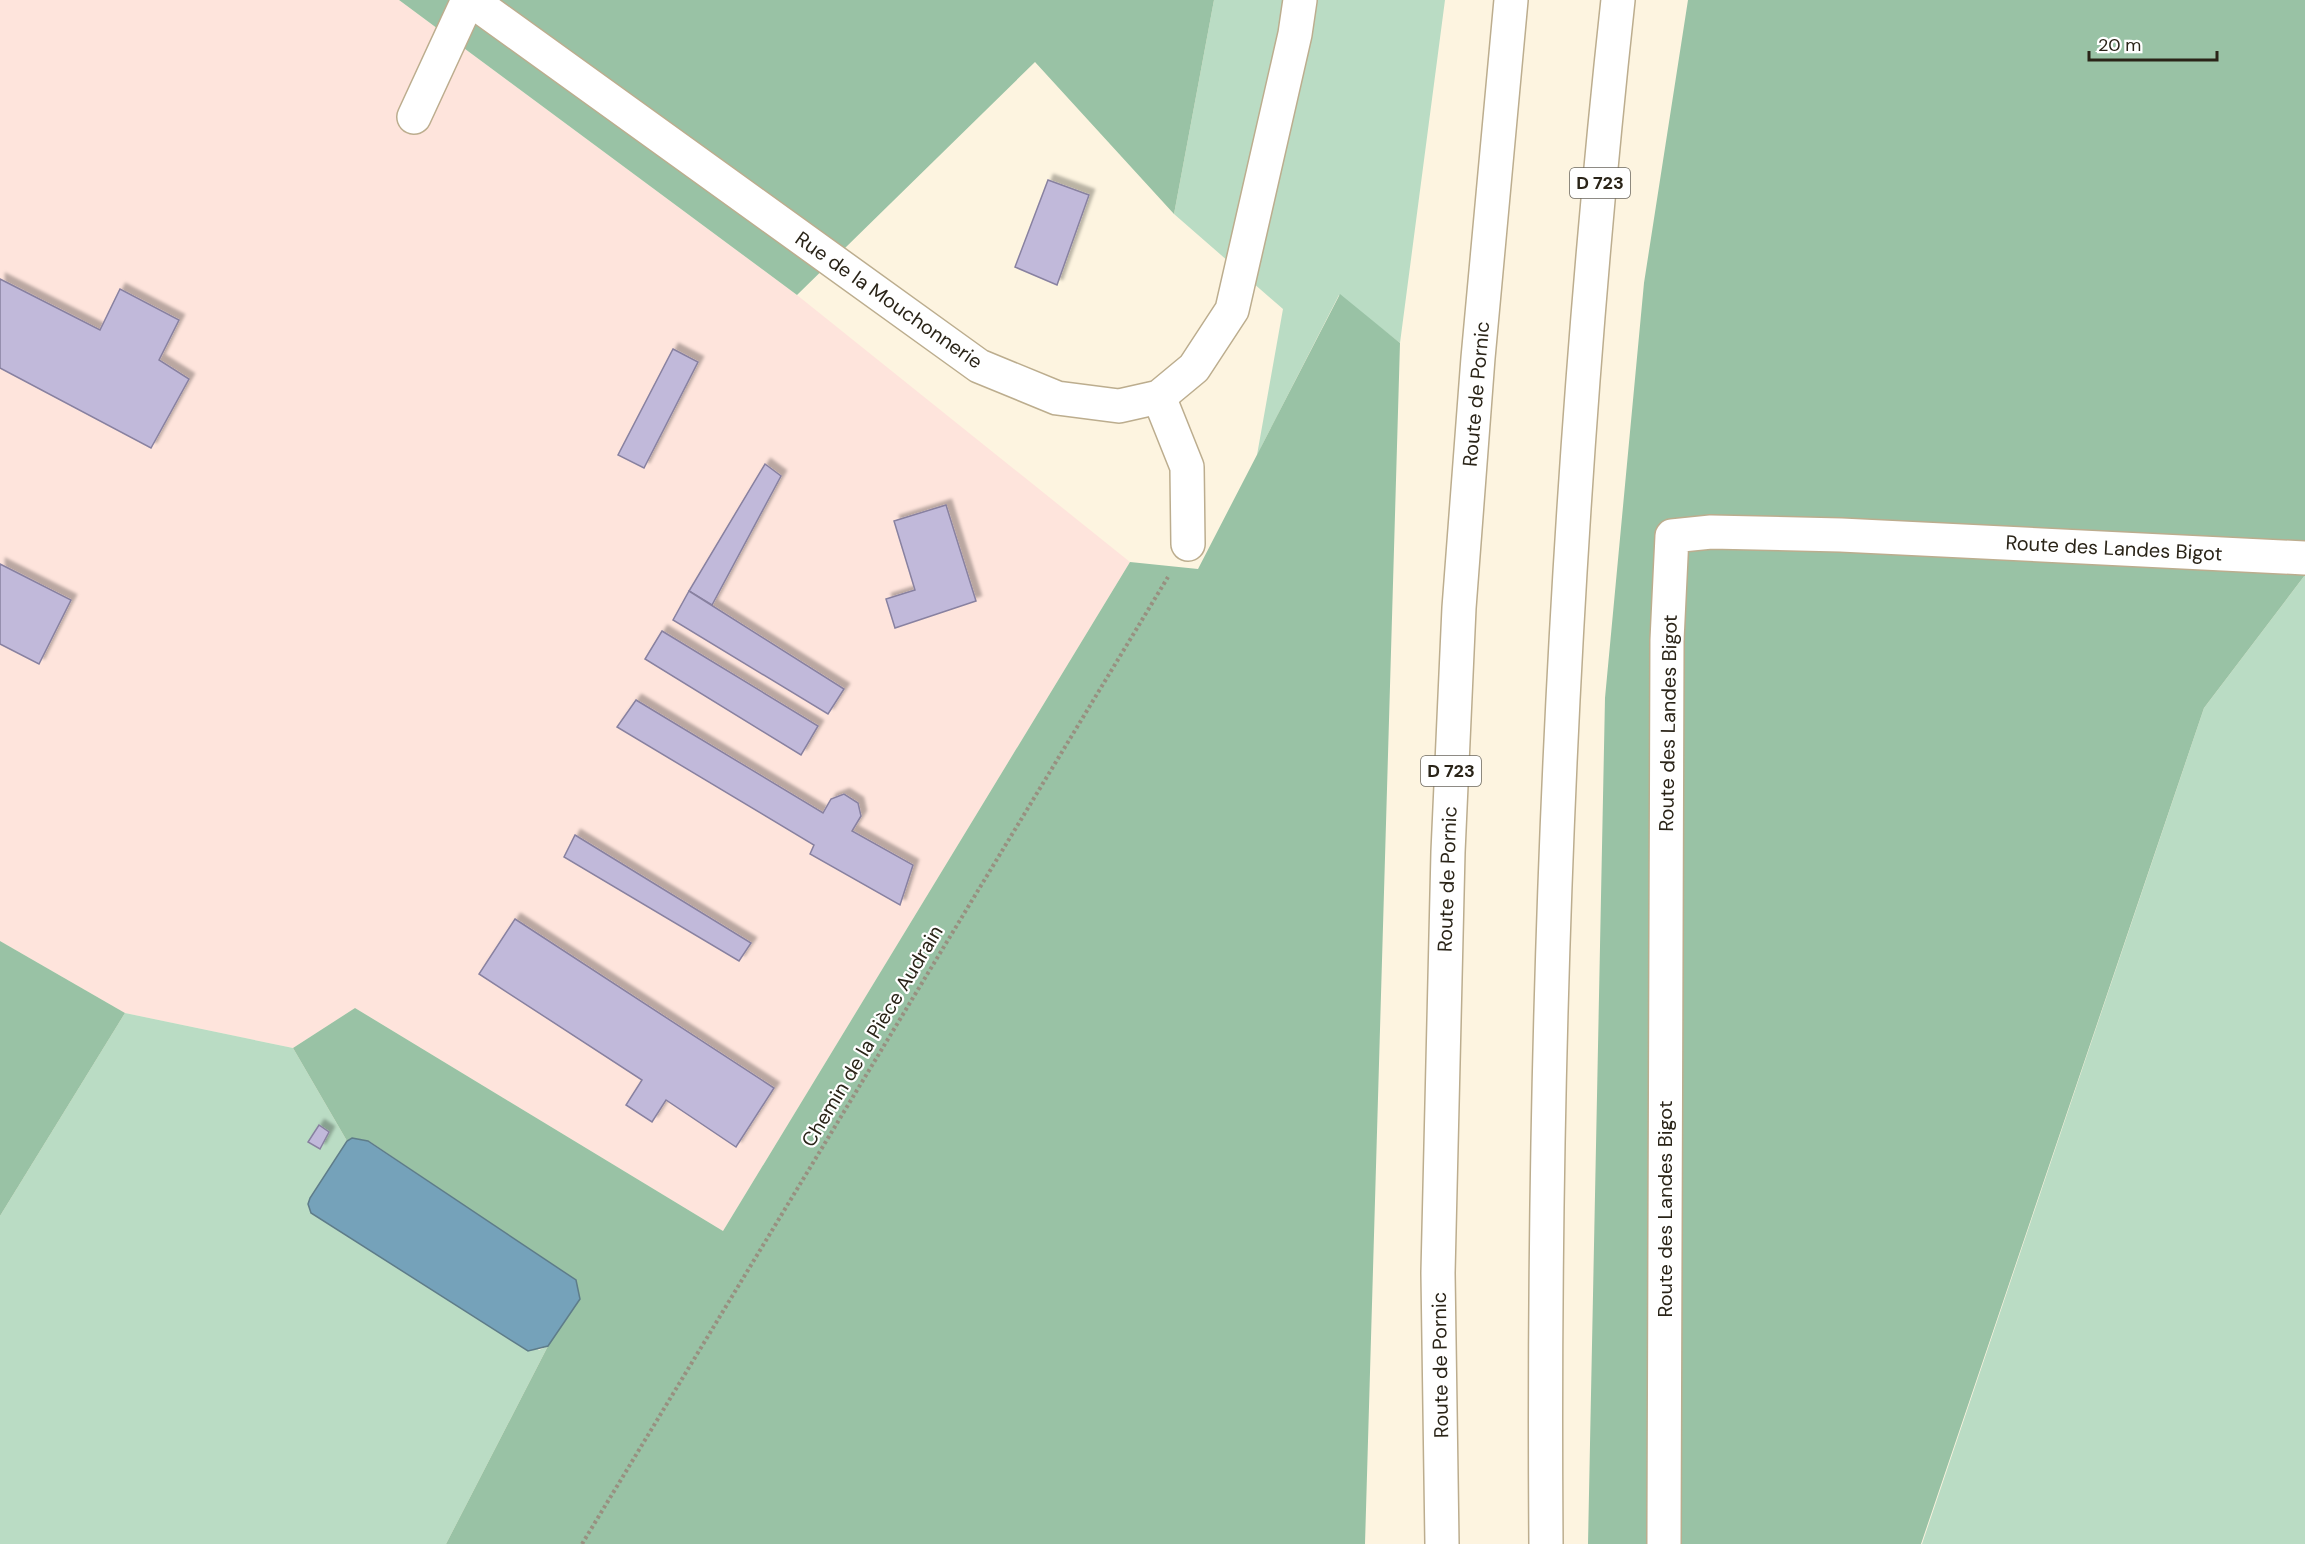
<svg xmlns="http://www.w3.org/2000/svg" width="2305" height="1544" viewBox="0 0 2305 1544" font-family="'DM Sans',sans-serif">
  <style>
    .industrial { fill: #fee4dc }
    .green { fill: #badcc4 }
    .forest { fill: #99c2a5 }
    .water { fill: #75a2ba; stroke: #5e7c89; stroke-width: 1.5 }
    .building { fill: #c1b9da; stroke: #8881a0; stroke-width: 1.5; filter: url(#shadow) }
    .lines { fill: none; stroke-linecap: round; stroke-linejoin: round }
    .minor-casing { stroke: #bcad8e; stroke-width: 36 }
    .highway-casing { stroke: #bcad8e; stroke-width: 36 }
    .path { stroke: #989080; stroke-width: 4; stroke-dasharray: 3 3; stroke-linecap: butt }
    .minor { stroke: #fff; stroke-width: 33 }
    .highway { stroke: #fff; stroke-width: 33 }
    .labels { text-anchor: middle; dominant-baseline: central; stroke-width: 4.5; stroke-linejoin: round; paint-order: stroke }
    .shield { fill: #fff; stroke: #6a665d; stroke-width: 1.5 }
    .shield-label { font-size: 18px; font-weight: bold; fill: #2a2418 }
    .street-label { font-size: 20px; fill: #2a2418; stroke: #fff }
  </style>
  <defs>
    <filter id="shadow"><feDropShadow dx="5.5" dy="-5.5" stdDeviation="1.5" flood-color="#0004"/></filter>
  </defs>
  <rect width="100%" height="100%" fill="#fdf4e0"/>
  <path class="industrial" d="M 0,0 L 399,0 L 797,295 L 1130,562 L 723,1231 L 355,1008 L 293,1048 L 125,1013 L 0,941 Z"/>
  <g class="green">
    <path d="M 1214,0 L 1445,0 L 1400,343 L 1339,295 L 1257,455 L 1283,309 L 1174,214 Z"/>
    <path d="M 2305,575 L 2305,1544 L 1922,1544 L 2204,708 Z"/>
    <path d="M 125,1013 L 293,1048 L 347,1141 L 310,1198 L 311,1213 L 539,1350 L 548,1346 L 446,1544 L 0,1544 L 0,1216 Z"/>
  </g>
  <g class="forest">
    <path d="M 399,0 L 1214,0 L 1174,214 L 1035,62 L 797,295 Z"/>
    <path d="M 1688,0 L 2305,0 L 2305,575 L 2204,708 L 1921,1544 L 1588,1544 L 1605,698 L 1644,283 Z"/>
    <path d="M 1340,294 L 1400,343 L 1365,1544 L 446,1544 L 548,1346 L 580,1299 L 575,1280 L 369,1141 L 352,1138 L 347,1141 L 293,1048 L 355,1008 L 723,1231 L 1130,562 L 1198,569 Z"/>
    <path d="M 0,941 L 125,1013 L 0,1216 Z"/>
  </g>
  <path class="water" d="M 352,1138 L 368,1141 L 576,1280 L 580,1299 L 548,1346 L 528,1351 L 311,1213 L 308,1204 L 310,1198 L 347,1141 Z"/>
  <g class="building">
    <path d="M 1048,180 L 1089,195 L 1057,285 L 1015,267 Z"/>
    <path d="M 0,279 L 100,330 L 120,289 L 179,320 L 159,360 L 189,379 L 151,448 L 0,368 Z"/>
    <path d="M 673,349 L 698,362 L 644,468 L 618,455 Z"/>
    <path d="M 765,464 L 781,476 L 712,605 L 689,591 Z"/>
    <path d="M 946,505 L 976,601 L 895,628 L 886,599 L 915,590 L 894,521 Z"/>
    <path d="M 0,564 L 71,600 L 39,664 L 0,644 Z"/>
    <path d="M 689,591 L 844,689 L 828,714 L 673,620 Z"/>
    <path d="M 662,631 L 818,726 L 801,755 L 645,659 Z"/>
    <path d="M 636,700 L 823,813 L 831,799 L 844,794 L 858,803 L 861,816 L 852,831 L 913,865 L 900,905 L 810,854 L 814,845 L 617,727 Z"/>
    <path d="M 575,835 L 751,943 L 739,961 L 564,857 Z"/>
    <path d="M 515,919 L 774,1088 L 736,1147 L 666,1100 L 652,1122 L 626,1105 L 642,1080 L 479,974 Z"/>
    <path d="M 319,1125 L 329,1132 L 320,1149 L 308,1142 Z"/>
  </g>
  <g class="lines">
    <defs>
      <g id="minor">
        <path d="M 471,0 L 979,366 L 1057,398 L 1119,406 L 1159,397 L 1194,368 L 1232,310 L 1295,34 L 1300,0"/>
        <path d="M 414,117 L 468,0"/>
        <path d="M 1159,397 L 1187,467 L 1188,544"/>
        <path d="M 1664,1544 L 1667,640 L 1672,536 L 1711,532 L 1841,535 L 2305,558"/>
      </g>
      <g id="highway">
        <path d="M 1442,1544 L 1438,1273 L 1448,852 L 1459,608 L 1478,358 L 1511,0"/>
        <path d="M 1546,1544 C 1542,1028 1562,513 1618,0"/>
      </g>
    </defs>
    <use href="#minor" class="minor-casing"/>
    <use href="#highway" class="highway-casing"/>
    <path class="path" d="M 582,1544 L 1168,577"/>
    <use href="#minor" class="minor"/>
    <use href="#highway" class="highway"/>
  </g>
  <g class="labels">
    <g class="shield">
      <rect x="1570" y="168" width="60" height="30" rx="4.5"/>
      <rect x="1421" y="756" width="60" height="30" rx="4.5"/>
    </g>
    <g class="shield-label">
      <text x="1600" y="183">D 723</text>
      <text x="1451" y="771">D 723</text>
    </g>
    <g class="street-label">
      <text transform="translate(889 300) rotate(35)">Rue de la Mouchonnerie</text>
      <text transform="translate(1476 394) rotate(-85)">Route de Pornic</text>
      <text transform="translate(2114 548) rotate(3)">Route des Landes Bigot</text>
      <text transform="translate(1668 723) rotate(-89)">Route des Landes Bigot</text>
      <text transform="translate(1447 879) rotate(-88)">Route de Pornic</text>
      <text transform="translate(872 1036) rotate(-59)">Chemin de la Pièce Audrain</text>
      <text transform="translate(1665 1209) rotate(-90)">Route des Landes Bigot</text>
      <text transform="translate(1440 1365) rotate(-91)">Route de Pornic</text>
    </g>
  </g>
  <path d="M2089 51v9h128v-9" fill="none" stroke="#2a2418" stroke-width="3"/>
  <text x="2098" y="51" font-size="18" fill="#2a2418" stroke="#ffffff" stroke-width="4.5" paint-order="stroke">20 m</text>
</svg>
